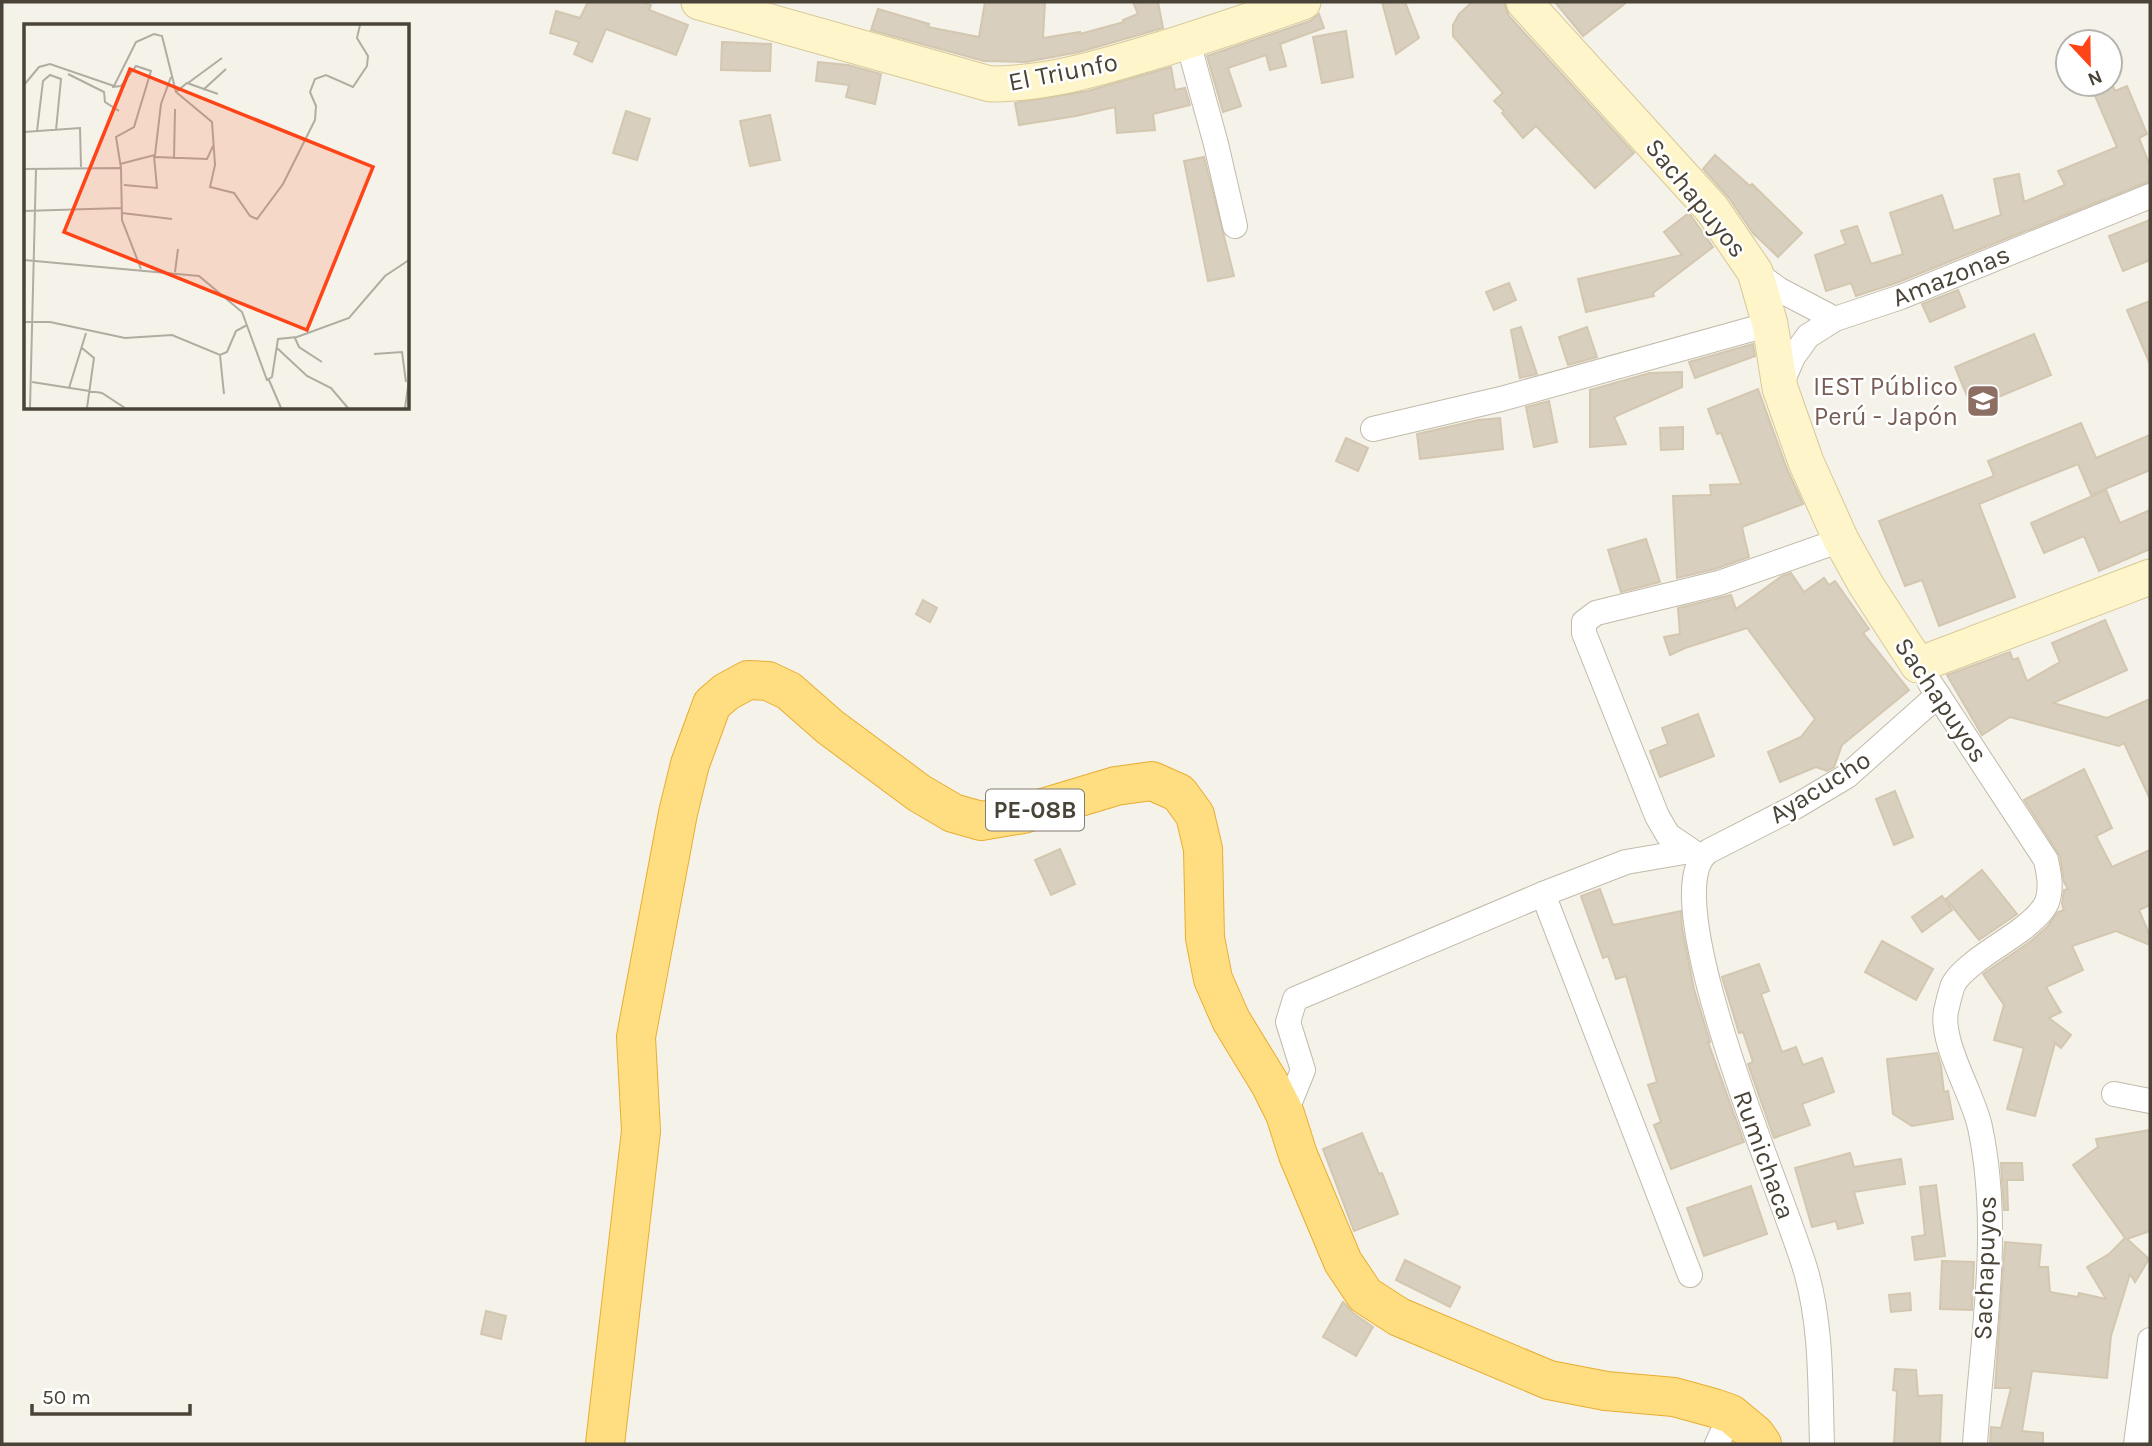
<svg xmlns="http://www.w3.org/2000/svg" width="2152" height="1446" viewBox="0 0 2152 1446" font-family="Karla,sans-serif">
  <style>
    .building { fill: #d8cfbe; stroke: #d3c7b0; stroke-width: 2 }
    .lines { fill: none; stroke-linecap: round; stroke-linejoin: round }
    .minor-casing { stroke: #c2bbab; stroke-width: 26 }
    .secondary-casing { stroke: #d8c996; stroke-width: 37 }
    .trunk-casing { stroke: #e8ad31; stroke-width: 40 }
    .minor { stroke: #fff; stroke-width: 24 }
    .secondary { stroke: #fff5ca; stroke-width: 35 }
    .trunk { stroke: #ffde82; stroke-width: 38 }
    .labels { text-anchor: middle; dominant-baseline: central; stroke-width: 5; stroke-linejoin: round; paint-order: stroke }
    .shield { fill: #fff; stroke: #807b73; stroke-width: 2 }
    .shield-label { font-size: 24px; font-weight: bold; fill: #4a4337 }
    .street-label { font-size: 26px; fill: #4a4337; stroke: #fff }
    .education-label { font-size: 26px; fill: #785e54; stroke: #fff; text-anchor: end }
    .inset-road { fill: none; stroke: #b1aca2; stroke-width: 2 }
    .view { fill: #ff4417; fill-opacity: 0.15; stroke: #ff4417; stroke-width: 3.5 }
    .inset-edge { fill: none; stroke: #4a4337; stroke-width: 3.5 }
  </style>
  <rect width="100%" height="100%" fill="#f5f2e9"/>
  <g class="building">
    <path d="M 588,2 L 642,2 L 651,5 L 649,10 L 688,25 L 676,55 L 606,29 L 592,62 L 574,54 L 579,42 L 550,33 L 556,11 L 580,18 Z"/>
    <path d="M 985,2 L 1045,2 L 1043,38 L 1080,32 L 1080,34 L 1124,22 L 1123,20 L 1138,14 L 1133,2 L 1158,2 L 1163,28 L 1079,52 L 1026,62 L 984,61 L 871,30 L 878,9 L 929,24 L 928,27 L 979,37 Z"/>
    <path d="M 1382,2 L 1405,2 L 1419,38 L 1396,54 Z"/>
    <path d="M 1472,2 L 1504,2 L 1509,16 L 1634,153 L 1595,188 L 1536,126 L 1523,138 L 1502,113 L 1504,111 L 1494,101 L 1503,93 L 1453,36 L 1453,25 L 1459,14 Z"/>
    <path d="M 1555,2 L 1627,2 L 1583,36 Z"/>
    <path d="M 1319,14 L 1324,28 L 1280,44 L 1286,66 L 1270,70 L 1266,55 L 1228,68 L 1241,106 L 1223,112 L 1207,56 L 1310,21 Z"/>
    <path d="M 1346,31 L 1353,77 L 1322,83 L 1313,37 Z"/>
    <path d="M 722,42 L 771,44 L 770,71 L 721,70 Z"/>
    <path d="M 818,62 L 848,65 L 881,74 L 875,104 L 846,97 L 849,85 L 816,81 Z"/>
    <path d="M 1171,67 L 1175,90 L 1185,88 L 1190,105 L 1153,114 L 1155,130 L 1117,133 L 1115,107 L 1076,116 L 1019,125 L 1015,103 L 1088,91 Z"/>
    <path d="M 2090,84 L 2112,84 L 2115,91 L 2127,86 L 2147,134 L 2139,138 L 2150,166 L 2150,181 L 1896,283 L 1856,296 L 1851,283 L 1826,291 L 1815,255 L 1846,244 L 1841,231 L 1857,226 L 1871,264 L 1903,254 L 1890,213 L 1942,195 L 1954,231 L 2001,215 L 1994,179 L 2019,174 L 2024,202 L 2065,185 L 2058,171 L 2117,147 Z"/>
    <path d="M 626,111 L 650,119 L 637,160 L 613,153 Z"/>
    <path d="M 770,115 L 780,160 L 750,166 L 740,121 Z"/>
    <path d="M 1715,155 L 1750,186 L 1752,184 L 1802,233 L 1778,257 L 1753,233 L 1729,198 L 1703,169 Z"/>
    <path d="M 1204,157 L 1234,276 L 1208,281 L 1184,161 Z"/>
    <path d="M 1689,213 L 1713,247 L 1653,293 L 1654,296 L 1586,312 L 1578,279 L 1682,255 L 1664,232 Z"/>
    <path d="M 2150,220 L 2150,260 L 2123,271 L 2109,236 Z"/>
    <path d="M 1509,283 L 1516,300 L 1494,310 L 1486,292 Z"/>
    <path d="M 1958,290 L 1965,307 L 1930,322 L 1922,304 Z"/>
    <path d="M 2150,301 L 2150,364 L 2127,310 Z"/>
    <path d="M 1521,327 L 1537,374 L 1520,378 L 1511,330 Z"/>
    <path d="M 1587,327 L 1597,357 L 1568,365 L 1559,337 Z"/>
    <path d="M 2034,334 L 2051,375 L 1972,408 L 1955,367 Z"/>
    <path d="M 1753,344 L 1755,356 L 1695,378 L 1689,362 Z"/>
    <path d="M 1682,372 L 1682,387 L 1614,417 L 1626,444 L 1590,447 L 1590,390 L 1650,373 Z"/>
    <path d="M 1758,389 L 1787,469 L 1803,504 L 1742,527 L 1749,557 L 1715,569 L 1677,578 L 1673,496 L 1711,495 L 1710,485 L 1741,484 L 1721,433 L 1717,434 L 1708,409 Z"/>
    <path d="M 1549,401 L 1557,442 L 1534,447 L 1526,407 Z"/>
    <path d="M 1500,418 L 1503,449 L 1420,459 L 1417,434 L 1478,420 Z"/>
    <path d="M 2081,423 L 2096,458 L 2150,435 L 2150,470 L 2091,495 L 2078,464 L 1979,504 L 2015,597 L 1939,626 L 1922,580 L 1905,586 L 1879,521 L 1994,476 L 1988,461 Z"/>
    <path d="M 1683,427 L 1683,449 L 1661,450 L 1660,428 Z"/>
    <path d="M 1346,438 L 1368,448 L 1358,471 L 1336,461 Z"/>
    <path d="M 2106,490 L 2120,523 L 2150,510 L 2150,549 L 2099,571 L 2084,536 L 2044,553 L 2031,523 Z"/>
    <path d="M 1646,539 L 1660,582 L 1621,592 L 1608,550 Z"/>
    <path d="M 1791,573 L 1804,592 L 1824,578 L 1829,585 L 1835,581 L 1869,629 L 1863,633 L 1909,690 L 1842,745 L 1834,767 L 1827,771 L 1816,767 L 1780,782 L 1768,752 L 1801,737 L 1815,719 L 1747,628 L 1685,648 L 1670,655 L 1664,637 L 1680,634 L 1678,608 L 1731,595 L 1736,609 L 1782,576 Z"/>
    <path d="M 923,600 L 937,608 L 930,622 L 916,614 Z"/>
    <path d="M 2105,620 L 2127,670 L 2053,703 L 2107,718 L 2150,699 L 2150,799 L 2124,743 L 2119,746 L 2010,717 L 1982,735 L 1947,675 L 2010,652 L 2013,660 L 2018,658 L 2027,681 L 2060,662 L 2052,643 Z"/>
    <path d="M 1698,714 L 1714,756 L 1660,777 L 1650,751 L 1668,744 L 1662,728 Z"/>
    <path d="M 2084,769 L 2112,828 L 2096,836 L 2112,867 L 2150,850 L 2150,905 L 2139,910 L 2150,936 L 2150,945 L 2116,931 L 2072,946 L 2083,970 L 2046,987 L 2061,1012 L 2049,1018 L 2071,1035 L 2061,1048 L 2055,1043 L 2035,1116 L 2007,1109 L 2024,1048 L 1994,1040 L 2004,1005 L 1983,974 L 2031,941 L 2047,927 L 2058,912 L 2064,910 L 2062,904 L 2064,890 L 2068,889 L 2064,882 L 2060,856 L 2024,800 Z"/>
    <path d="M 1895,791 L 1913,837 L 1894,845 L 1876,799 Z"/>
    <path d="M 1060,849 L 1075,884 L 1051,895 L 1035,860 Z"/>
    <path d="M 1982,870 L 2017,914 L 1979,940 L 1946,899 Z"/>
    <path d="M 1600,889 L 1613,925 L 1681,911 L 1682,928 L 1694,989 L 1710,1042 L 1708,1042 L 1744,1142 L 1671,1169 L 1654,1125 L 1661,1122 L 1648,1085 L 1657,1082 L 1626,976 L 1616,979 L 1608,956 L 1603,958 L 1581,896 Z"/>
    <path d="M 1942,896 L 1952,910 L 1922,932 L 1912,917 Z"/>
    <path d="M 1882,941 L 1933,969 L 1916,1000 L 1865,972 Z"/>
    <path d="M 1759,964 L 1769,991 L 1761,994 L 1782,1052 L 1796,1047 L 1803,1065 L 1822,1058 L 1834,1092 L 1802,1104 L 1810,1125 L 1774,1138 L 1748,1064 L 1753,1062 L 1743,1032 L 1739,1033 L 1722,977 Z"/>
    <path d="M 1937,1053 L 1941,1066 L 1944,1092 L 1948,1091 L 1953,1119 L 1912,1126 L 1893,1114 L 1887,1059 Z"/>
    <path d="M 2150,1130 L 2150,1231 L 2127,1239 L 2149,1259 L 2135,1282 L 2130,1274 L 2111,1336 L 2107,1378 L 2032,1371 L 2022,1431 L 2043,1433 L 2043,1444 L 1990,1444 L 1991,1427 L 2001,1428 L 2011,1388 L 1995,1388 L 2005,1242 L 2041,1245 L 2039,1267 L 2048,1267 L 2050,1292 L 2078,1297 L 2079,1293 L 2106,1299 L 2087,1267 L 2109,1254 L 2125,1238 L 2073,1165 L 2098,1147 L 2096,1139 Z"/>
    <path d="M 1362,1133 L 1379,1174 L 1382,1173 L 1398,1214 L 1354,1231 L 1323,1149 Z"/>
    <path d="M 1850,1153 L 1854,1167 L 1901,1159 L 1905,1184 L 1854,1192 L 1863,1223 L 1838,1229 L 1836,1221 L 1812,1227 L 1795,1168 Z"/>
    <path d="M 2001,1163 L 2022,1163 L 2023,1180 L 2007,1180 L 2008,1210 L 2004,1210 Z"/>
    <path d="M 1936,1185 L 1945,1256 L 1915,1260 L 1912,1237 L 1925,1235 L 1920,1187 Z"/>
    <path d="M 1751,1186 L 1767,1234 L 1704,1256 L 1687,1208 Z"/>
    <path d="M 1405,1260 L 1460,1287 L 1450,1307 L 1396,1280 Z"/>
    <path d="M 1942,1261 L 1974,1262 L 1972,1310 L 1940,1309 Z"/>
    <path d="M 1910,1293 L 1911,1310 L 1891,1312 L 1889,1295 Z"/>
    <path d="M 1343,1302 L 1353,1313 L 1373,1327 L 1356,1356 L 1323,1337 Z"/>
    <path d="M 486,1311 L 506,1316 L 501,1339 L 481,1334 Z"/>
    <path d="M 1895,1369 L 1916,1370 L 1918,1396 L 1942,1395 L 1940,1444 L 1894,1444 L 1897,1391 L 1893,1390 Z"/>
  </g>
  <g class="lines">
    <defs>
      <g id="minor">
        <path d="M 1188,42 L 1216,144 L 1235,226"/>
        <path d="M 1755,272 L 1778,289 L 1835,319"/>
        <path d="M 1780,387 L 1793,357 L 1808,336 L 1835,319 L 1901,297 L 2150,196"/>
        <path d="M 1373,429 L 1501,399 L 1770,324"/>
        <path d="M 1930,683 L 2046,860 C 2049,874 2052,888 2047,902 C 2042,913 2032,921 2022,929 C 2004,943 1962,966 1953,985 C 1950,993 1948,1003 1946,1011 C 1940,1043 1973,1094 1980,1127 C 2002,1231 1982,1339 1975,1444"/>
        <path d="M 1699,856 L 1668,835 L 1657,816 L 1584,633 L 1584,622 L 1596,613 L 1719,583 L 1841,540"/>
        <path d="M 1543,894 L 1690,1275"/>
        <path d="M 2114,1094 L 2150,1101"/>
        <path d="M 1285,1114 L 1303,1070 L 1288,1022 L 1295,999 L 1543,894 L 1626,862 L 1690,851"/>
        <path d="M 1717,1444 L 1731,1414"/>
        <path d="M 1822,1444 C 1820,1388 1822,1330 1807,1275 C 1791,1212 1648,890 1709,851 L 1795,807 L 1847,776 L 1938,695"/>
        <path d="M 2136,1444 L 2150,1340"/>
      </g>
      <g id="secondary">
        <path d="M 699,2 L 990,84 C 1042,84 1089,71 1139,56 C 1194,40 1248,21 1303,2"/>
        <path d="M 1524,2 L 1712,209 L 1755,272 L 1770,324 L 1780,388 L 1806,462 L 1841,540 L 1866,585 L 1918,665 L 2150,577"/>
      </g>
      <path id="trunk" d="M 605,1444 L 641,1131 L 636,1037 L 678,813 L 690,764 L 712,704 L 726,692 L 748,680 L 768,681 L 789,691 L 830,727 L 919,793 L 953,813 L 981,821 L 1023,814 L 1116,786 L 1152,781 L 1179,793 L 1195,815 L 1203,849 L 1205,938 L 1213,979 L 1231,1020 L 1270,1084 L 1285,1114 L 1298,1155 L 1343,1262 L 1365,1295 L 1399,1317 L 1549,1380 L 1606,1391 L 1674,1397 L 1714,1408 L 1731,1414 L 1755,1434 L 1762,1444"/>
    </defs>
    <use href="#minor" class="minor-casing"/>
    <use href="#secondary" class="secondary-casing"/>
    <use href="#trunk" class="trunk-casing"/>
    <use href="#minor" class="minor"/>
    <use href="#secondary" class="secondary"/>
    <use href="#trunk" class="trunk"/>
  </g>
  <defs>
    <symbol id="school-square" viewBox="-11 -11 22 22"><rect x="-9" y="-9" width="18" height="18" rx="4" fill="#8d6e63" stroke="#fff"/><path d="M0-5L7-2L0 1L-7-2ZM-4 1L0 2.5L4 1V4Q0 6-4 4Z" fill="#fff"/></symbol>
  </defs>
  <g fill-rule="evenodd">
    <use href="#school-square" x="1964" y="382" width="38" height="38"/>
  </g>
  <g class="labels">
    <rect class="shield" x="986" y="789.5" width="98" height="41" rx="5"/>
    <g class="shield-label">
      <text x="1035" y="810">PE-08B</text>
    </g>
    <g class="street-label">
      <text transform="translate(1063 72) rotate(-11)">El Triunfo</text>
      <text transform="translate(1696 198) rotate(51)">Sachapuyos</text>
      <text transform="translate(1951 276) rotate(-22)">Amazonas</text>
      <text transform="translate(1941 700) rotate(56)">Sachapuyos</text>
      <text transform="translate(1820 787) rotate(-32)">Ayacucho</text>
      <text transform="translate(1764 1155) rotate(70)">Rumichaca</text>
      <text transform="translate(1985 1268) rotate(-88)">Sachapuyos</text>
    </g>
    <g class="education-label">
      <text x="1958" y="386">IEST Público<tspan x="1958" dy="30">Perú - Japón</tspan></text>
    </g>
  </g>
  <g transform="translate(24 24)">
    <rect width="385" height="385" fill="#f5f2e9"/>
    <path class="inset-road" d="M 44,50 L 80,68 L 81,78 L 95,87M 164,59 L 198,34M 0,61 L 15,43 L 26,40 L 90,62 L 112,18 L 130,10 L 138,12 L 152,68 L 188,98 L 191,141 L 186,163 L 210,169 L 226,192 L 233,195 L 259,160 L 291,96 L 292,82 L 286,68 L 291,55 L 302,51 L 329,63 L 343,42 L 344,32 L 333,14 L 336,1M 88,63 L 97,62 L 112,42 L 127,47 L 110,103 L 92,113 L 97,144M 179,66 L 202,45M 152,68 L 163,59 L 194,70M 13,107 L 19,57 L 26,51 L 37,55 L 32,106M 0,108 L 56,104 L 57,143M 131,133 L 183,135 L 189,122M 150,135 L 151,85M 96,140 L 131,131 L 137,80 L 147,53M 0,145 L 97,144 L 98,196 L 117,245M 100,161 L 133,164 L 130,132M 0,187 L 98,184M 98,189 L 148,195M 0,236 L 175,252 L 218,288 L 243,356 L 248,353 L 254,315 L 273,313 L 325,294 L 361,252 L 385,236M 151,248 L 154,225M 0,298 L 26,298 L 101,314 L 148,311 L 196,331 L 203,328 L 212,307 L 223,301M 271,314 L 275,323 L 298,338M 58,324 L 70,334 L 63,384M 253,324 L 283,352 L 307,364 L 324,384M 350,330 L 378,328 L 382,358M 196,331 L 200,370M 245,356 L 257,384M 8,358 L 78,369 L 101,384M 45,364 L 62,309M 6,384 L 12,145M 381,384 L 385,356"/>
    <path class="view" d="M 106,45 L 349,143 L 283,306 L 40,208 Z"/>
    <rect width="385" height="385" class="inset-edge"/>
  </g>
  <rect width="2152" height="1446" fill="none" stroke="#4a4337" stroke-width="7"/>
  <g transform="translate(2089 63) rotate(158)"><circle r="33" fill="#ffffff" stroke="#b7b4af" stroke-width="2"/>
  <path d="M0-5L12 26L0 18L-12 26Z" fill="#ff4417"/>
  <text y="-10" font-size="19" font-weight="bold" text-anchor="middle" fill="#4a4337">N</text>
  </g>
  <path d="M32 1404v10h158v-10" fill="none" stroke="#4a4337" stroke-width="3.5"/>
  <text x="42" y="1404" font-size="21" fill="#4a4337" stroke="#ffffff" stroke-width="5" paint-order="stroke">50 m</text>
</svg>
